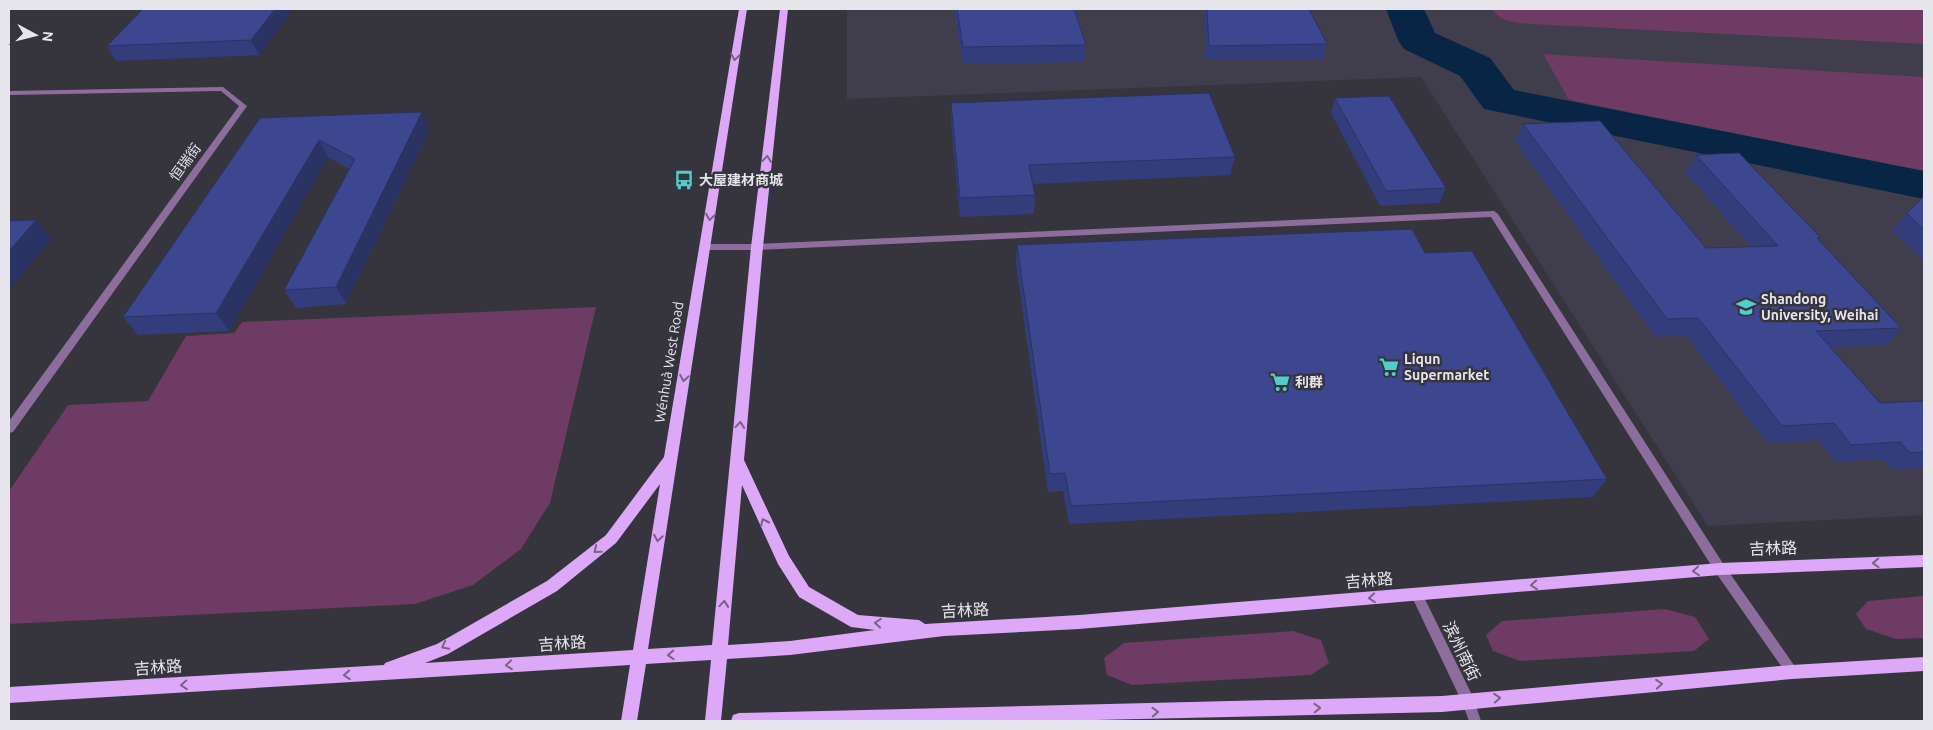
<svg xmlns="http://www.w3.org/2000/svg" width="1933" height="730" viewBox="0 0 1933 730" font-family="Ubuntu,'Noto Sans SC',sans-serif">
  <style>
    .built { fill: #403d4c }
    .green { fill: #6d3b64 }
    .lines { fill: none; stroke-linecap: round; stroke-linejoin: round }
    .river { fill: #082546; fill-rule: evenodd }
    .minor { fill: #8d6d9d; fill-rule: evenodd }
    .primary { fill: #dda8f7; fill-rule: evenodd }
    .wall { fill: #343d7b }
    .shaded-wall { fill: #2b3264 }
    .building { fill: #3d478f; stroke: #2b3264 }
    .oneway { stroke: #796287 }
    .labels { text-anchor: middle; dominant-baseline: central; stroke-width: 5; stroke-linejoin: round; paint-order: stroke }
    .street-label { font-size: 14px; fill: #e6e5eb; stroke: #36343d }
    .poi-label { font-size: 14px; font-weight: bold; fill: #e6e5eb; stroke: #36343d; text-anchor: start }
    .near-street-label { font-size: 16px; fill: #e6e5eb; stroke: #36343d }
  </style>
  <rect width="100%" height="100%" fill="#36343d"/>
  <path class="built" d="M 847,9 L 1924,9 L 1924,515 L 1708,526 L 1421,77 L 847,99 Z"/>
  <g class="green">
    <path d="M 1492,9 L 1924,9 L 1924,44 L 1530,24 C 1517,23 1499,22 1492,9 Z"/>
    <path d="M 1543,54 L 1924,77 L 1924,171 L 1569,100 Z"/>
    <path d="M 596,307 L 550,503 L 521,549 L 473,585 L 415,604 L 9,624 L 9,491 L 68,405 L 148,401 L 186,336 L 234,333 L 242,322 Z"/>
    <path d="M 1924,596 L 1924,638 L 1896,639 L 1866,629 L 1856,614 L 1868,601 Z"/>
    <path d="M 1665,609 L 1695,617 L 1709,639 L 1694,651 L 1520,661 L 1493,651 L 1486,635 L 1502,621 Z"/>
    <path d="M 1293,631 L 1321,640 L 1329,663 L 1311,675 L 1132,685 L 1107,675 L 1104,658 L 1124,643 Z"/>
  </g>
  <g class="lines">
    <path class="river" d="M 1386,9 L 1424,9 L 1435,33 L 1490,58 L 1514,90 L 1924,171 L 1924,199 L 1484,109 L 1460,76 L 1404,49 L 1398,40 Z"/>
    <g class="minor">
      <path d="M 223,87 L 247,106 L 13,432 L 9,433 L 9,421 L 239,106 L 221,91 L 9,95 L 9,91 Z"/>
      <path d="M 1494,211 L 1498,214 L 1724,565 L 1796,668 L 1798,672 L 1796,676 L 1792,678 L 1788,676 L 1716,573 L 1491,217 L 757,250 L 705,250 L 701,247 L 705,244 L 757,244 Z"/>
      <path d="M 1417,590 L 1421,591 L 1473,697 L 1481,721 L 1469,721 L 1462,702 L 1411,595 L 1413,591 Z"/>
    </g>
    <g class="primary">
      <path d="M 739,9 L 747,9 L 648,649 L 712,645 L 751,247 L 780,9 L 788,9 L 763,247 L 744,460 L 789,556 L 809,587 L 858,615 L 919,620 L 925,624 L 1079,615 L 1720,563 L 1924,555 L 1924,567 L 1720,575 L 1079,629 L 944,636 L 790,655 L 727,659 L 721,721 L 705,721 L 711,660 L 646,664 L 637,721 L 621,721 L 630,665 L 9,703 L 9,687 L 384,665 L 385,663 L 437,644 L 547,581 L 606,535 L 664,457 ZM 660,484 L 633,650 L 425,663 L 448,654 L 557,591 L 616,543 ZM 742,485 L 778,564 L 799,597 L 851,627 L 875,630 L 790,641 L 728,645 Z"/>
      <path d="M 1924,657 L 1924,671 L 1792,679 L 1442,712 L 1052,721 L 731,721 L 733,715 L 739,713 L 1442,696 L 1792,665 Z"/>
    </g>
  </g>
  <g class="wall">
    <path d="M 143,9 L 294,9 L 259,55 L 116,61 L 107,46 Z"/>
    <path d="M 954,9 L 1074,9 L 1086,45 L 1084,62 L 963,64 Z"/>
    <path d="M 1204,9 L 1309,9 L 1327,44 L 1323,59 L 1206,60 Z"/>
    <path d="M 1335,98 L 1446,188 L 1439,203 L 1380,206 L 1331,113 Z"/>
    <path d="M 951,103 L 1235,157 L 1230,175 L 1033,184 L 1035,195 L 1034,214 L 960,217 L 951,121 Z"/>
    <path d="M 260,118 L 430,129 L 346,304 L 296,308 L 284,290 L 349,169 L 328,157 L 229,331 L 138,335 L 123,317 Z"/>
    <path d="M 1523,124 L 1706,248 L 1751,247 L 1685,172 L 1696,155 L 1820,237 L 1818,239 L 1901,328 L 1885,345 L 1830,347 L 1880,403 L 1924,401 L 1924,468 L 1892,470 L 1883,459 L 1835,462 L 1818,440 L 1767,443 L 1686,335 L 1655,337 L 1515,141 Z"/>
    <path d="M 1924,198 L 1924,262 L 1892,230 L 1907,213 Z"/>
    <path d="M 1017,245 L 1425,253 L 1607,479 L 1593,497 L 1069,524 L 1063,491 L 1048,492 L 1016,264 Z"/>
  </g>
  <g class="shaded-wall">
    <path d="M 275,9 L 294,9 L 259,55 L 251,40 Z"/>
    <path d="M 422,112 L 430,129 L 346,304 L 336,287 Z"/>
    <path d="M 319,140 L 328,157 L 229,331 L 216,313 Z"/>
    <path d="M 36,220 L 52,239 L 9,290 L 9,251 Z"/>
  </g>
  <g class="building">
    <path d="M 143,9 L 275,9 L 251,40 L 107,46 Z"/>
    <path d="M 957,9 L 1074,9 L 1086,45 L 963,47 Z"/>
    <path d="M 1207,9 L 1309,9 L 1327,44 L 1209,46 Z"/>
    <path d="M 1209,93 L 1235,157 L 1029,165 L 1035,195 L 960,198 L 951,103 Z"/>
    <path d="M 1389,96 L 1446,188 L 1386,191 L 1335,98 Z"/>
    <path d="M 422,112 L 336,287 L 284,290 L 355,159 L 319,140 L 216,313 L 123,317 L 260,118 Z"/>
    <path d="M 1600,121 L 1706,248 L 1778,246 L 1696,155 L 1739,153 L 1820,237 L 1817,238 L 1901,328 L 1816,331 L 1880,403 L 1924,401 L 1924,452 L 1910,453 L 1900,442 L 1851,445 L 1834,423 L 1782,426 L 1698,318 L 1667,319 L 1523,124 Z"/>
    <path d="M 1923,197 L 1924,198 L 1924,230 L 1907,213 Z"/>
    <path d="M 36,220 L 9,251 L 9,221 Z"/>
    <path d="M 1412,229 L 1425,253 L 1472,251 L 1607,479 L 1071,506 L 1065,473 L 1050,474 L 1017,245 Z"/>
  </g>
  <defs><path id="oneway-chevron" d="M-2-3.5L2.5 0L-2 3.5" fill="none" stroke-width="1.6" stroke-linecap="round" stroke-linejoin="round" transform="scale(1.25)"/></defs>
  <g class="oneway">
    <use href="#oneway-chevron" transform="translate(735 57) rotate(99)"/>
    <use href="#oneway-chevron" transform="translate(767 159) rotate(-83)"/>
    <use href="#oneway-chevron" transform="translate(710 217) rotate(99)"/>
    <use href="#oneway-chevron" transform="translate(684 378) rotate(99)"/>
    <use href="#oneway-chevron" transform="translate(740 425) rotate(-85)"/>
    <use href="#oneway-chevron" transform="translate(764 522) rotate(-114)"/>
    <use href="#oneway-chevron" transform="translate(658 538) rotate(99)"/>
    <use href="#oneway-chevron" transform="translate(597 550) rotate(141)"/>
    <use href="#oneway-chevron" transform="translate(1876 563) rotate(178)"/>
    <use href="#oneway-chevron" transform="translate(1696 571) rotate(175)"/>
    <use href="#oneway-chevron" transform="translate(1534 585) rotate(175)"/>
    <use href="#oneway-chevron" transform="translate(1372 598) rotate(175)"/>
    <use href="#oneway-chevron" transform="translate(724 604) rotate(-85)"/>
    <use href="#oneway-chevron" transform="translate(878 623) rotate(-175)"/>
    <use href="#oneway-chevron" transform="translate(445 646) rotate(152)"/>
    <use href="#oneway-chevron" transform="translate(671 655) rotate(177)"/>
    <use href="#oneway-chevron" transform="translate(509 665) rotate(176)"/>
    <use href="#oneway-chevron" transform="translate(347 675) rotate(176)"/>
    <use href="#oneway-chevron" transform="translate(1659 684) rotate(-5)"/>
    <use href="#oneway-chevron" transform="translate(184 685) rotate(176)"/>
    <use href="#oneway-chevron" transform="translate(1497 698) rotate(-5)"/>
    <use href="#oneway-chevron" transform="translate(1317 708) rotate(-2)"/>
    <use href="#oneway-chevron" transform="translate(1155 712) rotate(-2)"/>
  </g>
  <defs>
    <symbol id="bus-bare" viewBox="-9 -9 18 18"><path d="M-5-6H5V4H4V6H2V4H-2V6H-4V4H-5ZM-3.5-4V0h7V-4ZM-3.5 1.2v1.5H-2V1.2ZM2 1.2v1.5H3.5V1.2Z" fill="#52cdcd" stroke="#36343d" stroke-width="2.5" paint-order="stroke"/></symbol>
    <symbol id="university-bare" viewBox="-9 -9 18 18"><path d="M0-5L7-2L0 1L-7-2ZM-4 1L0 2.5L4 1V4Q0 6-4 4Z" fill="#52cdcd" stroke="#36343d" stroke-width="2.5" paint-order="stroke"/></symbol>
    <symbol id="supermarket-bare" viewBox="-9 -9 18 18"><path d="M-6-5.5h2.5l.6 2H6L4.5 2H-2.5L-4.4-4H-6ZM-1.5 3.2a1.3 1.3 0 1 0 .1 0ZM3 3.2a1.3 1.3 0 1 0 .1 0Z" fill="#52cdcd" stroke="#36343d" stroke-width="2.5" paint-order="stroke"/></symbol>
  </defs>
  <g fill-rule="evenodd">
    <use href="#bus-bare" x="670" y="166" width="28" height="28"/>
    <use href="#university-bare" x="1732" y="293" width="28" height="28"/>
    <use href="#supermarket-bare" x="1375" y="353" width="28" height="28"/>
    <use href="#supermarket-bare" x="1266" y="368" width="28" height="28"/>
  </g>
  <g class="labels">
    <g class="street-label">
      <text transform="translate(185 162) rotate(-54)">恒瑞街</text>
      <text transform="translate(669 362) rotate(-81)">Wénhuà West Road</text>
    </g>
    <g class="poi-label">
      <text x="699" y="180">大屋建材商城</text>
      <text x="1761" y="299">Shandong<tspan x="1761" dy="16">University, Weihai</tspan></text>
      <text x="1404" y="359">Liqun<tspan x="1404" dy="16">Supermarket</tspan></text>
      <text x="1295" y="382">利群</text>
    </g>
    <g class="near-street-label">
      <text transform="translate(1773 548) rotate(-2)">吉林路</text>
      <text transform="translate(1369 580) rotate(-5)">吉林路</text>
      <text transform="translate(965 610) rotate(-3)">吉林路</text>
      <text transform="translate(562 643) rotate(-4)">吉林路</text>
      <text transform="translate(1462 651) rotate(64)">滨州南街</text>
      <text transform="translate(158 667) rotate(-4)">吉林路</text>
    </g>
  </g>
  <rect width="1933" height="730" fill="none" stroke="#e6e5eb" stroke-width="20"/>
  <g transform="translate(35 35) rotate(97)" stroke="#36343d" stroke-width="4" paint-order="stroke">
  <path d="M0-4L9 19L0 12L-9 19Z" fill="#e6e5eb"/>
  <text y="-8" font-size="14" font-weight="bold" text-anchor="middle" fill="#e6e5eb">N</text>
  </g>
</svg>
